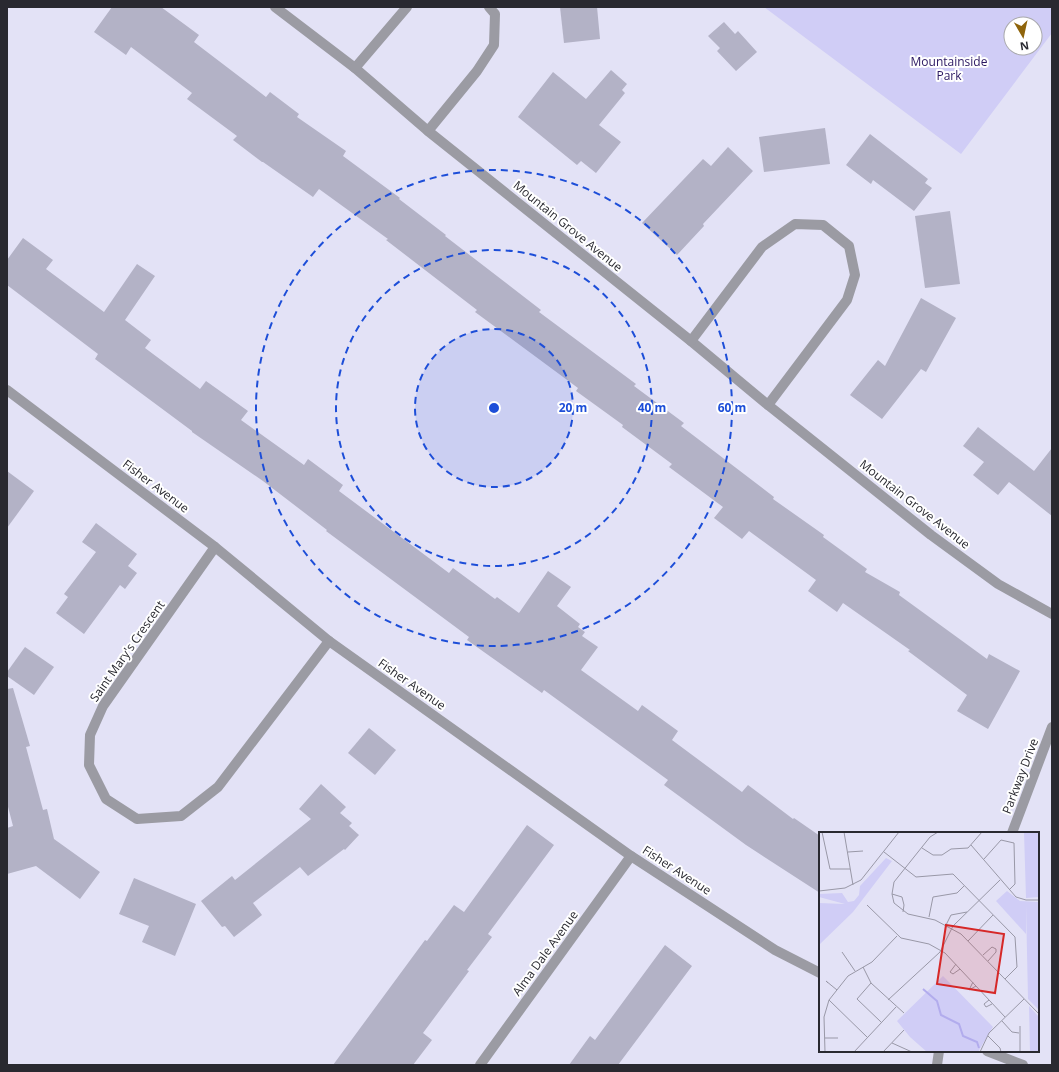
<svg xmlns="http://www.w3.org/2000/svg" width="1059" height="1072" viewBox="0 0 1059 1072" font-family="'Open Sans',sans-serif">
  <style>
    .green { fill: #d0cdf6; fill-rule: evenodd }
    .building { fill: #b3b2c6 }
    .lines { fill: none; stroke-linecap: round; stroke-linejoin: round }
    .minor { stroke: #9b9ba3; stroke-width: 10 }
    .ring { fill: none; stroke: #1d4ed8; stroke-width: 2; stroke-dasharray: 7 5 }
    .labels { text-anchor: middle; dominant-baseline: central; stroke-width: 4; stroke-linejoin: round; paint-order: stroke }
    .park-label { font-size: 12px; fill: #2a1761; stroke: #fff }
    .street-label { font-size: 12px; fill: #292930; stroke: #fff }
    .inset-river { fill: none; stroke: #b2aced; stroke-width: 2 }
    .inset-road { fill: none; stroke: #9998a7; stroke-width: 1 }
    .view { fill: #d62828; fill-opacity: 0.15; stroke: #d62828; stroke-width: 2 }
    .inset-edge { fill: none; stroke: #292930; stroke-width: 2 }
    .centre { fill: #1d4ed8; stroke: #fff; stroke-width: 2 }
    .ring-label { font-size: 12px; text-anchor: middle; font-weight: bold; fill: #1d4ed8; stroke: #fff; stroke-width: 4; stroke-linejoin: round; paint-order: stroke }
  </style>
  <rect width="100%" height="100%" fill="#e3e2f6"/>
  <path class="green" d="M 764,7 L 1052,7 L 1052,33 L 961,154 ZM 1011,24 L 1035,24 L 1035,48 L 1011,48 Z"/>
  <g class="building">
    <path d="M 112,7 L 161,7 L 199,35 L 194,42 L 266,97 L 270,92 L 299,114 L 297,117 L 346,151 L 343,156 L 400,198 L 399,199 L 446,235 L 445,236 L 541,310 L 539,312 L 636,384 L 634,386 L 684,423 L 681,426 L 774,497 L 773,499 L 824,535 L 823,537 L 867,569 L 865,572 L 900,592 L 899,595 L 987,659 L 989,654 L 1020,671 L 988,729 L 957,711 L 967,695 L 908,651 L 910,650 L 843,603 L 837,612 L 808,591 L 816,580 L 749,531 L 742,539 L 714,518 L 723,507 L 669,467 L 672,464 L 622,427 L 623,425 L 576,391 L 578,388 L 475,312 L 477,310 L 386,240 L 388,239 L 319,189 L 313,197 L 263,162 L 262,162 L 233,140 L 237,136 L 187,99 L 192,93 L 131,47 L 126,55 L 94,32 Z"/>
    <path d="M 560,7 L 597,7 L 600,39 L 564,43 Z"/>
    <path d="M 724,22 L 735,34 L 738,31 L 757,52 L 736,71 L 717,51 L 720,48 L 708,36 Z"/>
    <path d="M 611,70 L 627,84 L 622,90 L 625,93 L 599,125 L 621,142 L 596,173 L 581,161 L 577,165 L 518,117 L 553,72 L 586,99 Z"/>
    <path d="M 825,128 L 830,164 L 764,172 L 759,137 Z"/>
    <path d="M 870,134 L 928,179 L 925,183 L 932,188 L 914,211 L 873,180 L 871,184 L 846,165 Z"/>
    <path d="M 728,147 L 753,171 L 703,224 L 704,226 L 677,255 L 642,223 L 703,159 L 711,166 Z"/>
    <path d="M 950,211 L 960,284 L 925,288 L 915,216 Z"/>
    <path d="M 23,238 L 53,260 L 46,269 L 104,312 L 137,264 L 155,276 L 125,320 L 151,340 L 145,348 L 200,389 L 206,381 L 248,411 L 241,420 L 304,465 L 308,459 L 343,485 L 339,491 L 449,573 L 453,568 L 495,599 L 497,597 L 519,613 L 548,571 L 571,587 L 557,606 L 580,624 L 578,627 L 585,632 L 582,636 L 598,647 L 581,670 L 638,711 L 642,705 L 678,731 L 672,740 L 742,792 L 748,785 L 793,819 L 794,818 L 820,836 L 820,893 L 746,845 L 664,785 L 668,780 L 544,690 L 542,693 L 467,640 L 469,637 L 326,531 L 327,530 L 263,481 L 192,432 L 192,431 L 95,359 L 98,354 L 7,285 L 7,260 Z"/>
    <path d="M 921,298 L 956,318 L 926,372 L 921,369 L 882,419 L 850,395 L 878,360 L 885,366 Z"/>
    <path d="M 978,427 L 1034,471 L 1052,448 L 1052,516 L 1009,482 L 998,495 L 973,475 L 984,462 L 963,446 Z"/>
    <path d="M 7,471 L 34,491 L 7,528 Z"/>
    <path d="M 96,523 L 137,554 L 128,566 L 137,573 L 125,589 L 120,585 L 84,634 L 56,613 L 68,597 L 64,594 L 96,552 L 82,542 Z"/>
    <path d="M 25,647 L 54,667 L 34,695 L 7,676 L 7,672 Z"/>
    <path d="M 13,688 L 30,746 L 26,747 L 43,810 L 47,809 L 54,839 L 100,872 L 80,899 L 36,866 L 7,874 L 7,828 L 13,826 L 7,803 L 7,689 Z"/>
    <path d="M 369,728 L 396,750 L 375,775 L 348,753 Z"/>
    <path d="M 321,784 L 346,807 L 340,813 L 352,823 L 349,826 L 359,835 L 345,850 L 344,849 L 308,876 L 300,867 L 253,903 L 262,915 L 234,937 L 225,926 L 222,927 L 201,901 L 232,876 L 235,880 L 311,819 L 299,809 Z"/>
    <path d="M 527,825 L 554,845 L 488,934 L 492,937 L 467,970 L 469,971 L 423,1033 L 432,1040 L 413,1065 L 333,1065 L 425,940 L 427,941 L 454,905 L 464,912 Z"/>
    <path d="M 134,878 L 196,904 L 175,956 L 142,942 L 149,926 L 119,914 Z"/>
    <path d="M 665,945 L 692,966 L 618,1065 L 569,1065 L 590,1036 L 595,1040 Z"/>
  </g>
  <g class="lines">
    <g class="minor">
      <path d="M 275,7 L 355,68 L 428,131 L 691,341 L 768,405 L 931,535 L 998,584 L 1052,614"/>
      <path d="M 355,68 L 407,7"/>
      <path d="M 428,131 L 477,71 L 494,45 L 495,14 L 489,7"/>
      <path d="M 691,341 L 762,247 L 795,224 L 823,225 L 849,246 L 855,275 L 847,300 L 768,405"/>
      <path d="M 7,390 L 215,547 L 329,641 L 631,856 L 775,950 L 820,973"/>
      <path d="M 215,547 L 103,706 L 90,735 L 89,765 L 106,799 L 137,819 L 181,816 L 218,787 L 329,641"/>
      <path d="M 1012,833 L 1052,727"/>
      <path d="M 987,1051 L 1023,1065"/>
      <path d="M 480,1065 L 631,856"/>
      <path d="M 937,1065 L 939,1051"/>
    </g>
  </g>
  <circle cx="494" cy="408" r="79" fill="#1d4ed8" fill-opacity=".12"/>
  <g class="ring">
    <circle cx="494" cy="408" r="79"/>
    <circle cx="494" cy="408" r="158"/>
    <circle cx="494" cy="408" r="238"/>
  </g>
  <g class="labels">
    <g class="park-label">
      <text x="949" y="61">Mountainside<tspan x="949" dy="14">Park</tspan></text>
    </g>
    <g class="street-label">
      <text transform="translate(568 226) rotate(39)">Mountain Grove Avenue</text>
      <text transform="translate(156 486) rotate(37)">Fisher Avenue</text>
      <text transform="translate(915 504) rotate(38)">Mountain Grove Avenue</text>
      <text transform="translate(127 651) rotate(-55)">Saint Mary's Crescent</text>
      <text transform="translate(412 684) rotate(35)">Fisher Avenue</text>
      <text transform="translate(1020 776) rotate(-69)">Parkway Drive</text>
      <text transform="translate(677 870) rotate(33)">Fisher Avenue</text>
      <text transform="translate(545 953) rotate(-54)">Alma Dale Avenue</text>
    </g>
  </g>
  <g transform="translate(819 832)">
    <rect width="220" height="220" fill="#e3e2f6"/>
    <path d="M 205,0 L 220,0 L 220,65 L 207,66 ZM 67,26 L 73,29 L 34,80 L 0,113 L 0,71 L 26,72 L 0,65 L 0,62 L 23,61 L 29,70 L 35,69 L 40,63 L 41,54 ZM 188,59 L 201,69 L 220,70 L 220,178 L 209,167 L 207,73 L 207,102 L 177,69 ZM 124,144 L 174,195 L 159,220 L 108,220 L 91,205 L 78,189 ZM 210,174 L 220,185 L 220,220 L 211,220 Z" fill="#d0cdf6"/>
    <path class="inset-river" d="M 104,157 L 118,169 L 122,183 L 140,192 L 144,204 L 158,210 L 160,216"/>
    <path class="inset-road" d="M 3,0 L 11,37 L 31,37M 25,0 L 34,53M 119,0 L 111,5 L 75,50 L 73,62 L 75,71 L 89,82 L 116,88 L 142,102 L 220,182M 152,13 L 197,65 L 207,68 L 220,68M 103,16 L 114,23 L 123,23 L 132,17 L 149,16 L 163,0M 29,20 L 44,19M 65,20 L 97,45 L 134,42 L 196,105 L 198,135 L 186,147M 165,27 L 182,8 L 195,11 L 196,52 L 190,58M 0,59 L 26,56 L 42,48 L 80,0M 73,62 L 83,65 L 85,73 L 84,80M 48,73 L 82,106 L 110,112 L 126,121 L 186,185M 110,85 L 114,65 L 138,61 L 145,54M 127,93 L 132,83 L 148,80M 149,109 L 174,83M 23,120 L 36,139M 164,123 L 173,115 L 177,117 L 177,120 L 169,129M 137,132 L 131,140 L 134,142 L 141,137M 44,135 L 52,151 L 85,181M 154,150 L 150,158 L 157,154M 9,151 L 7,149 L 18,158M 52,151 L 38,167 L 62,190M 10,168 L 48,205M 69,168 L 121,120 L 134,94 L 181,48M 170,168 L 165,172 L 167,175 L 173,172M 183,189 L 193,200 L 200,201M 169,204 L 181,216 L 182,220M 6,206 L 19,206M 73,211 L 93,220M 6,220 L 5,185 L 10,168 L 29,144 L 53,130 L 78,104M 35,220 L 77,175M 64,220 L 85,198M 161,220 L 170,201 L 205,167M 201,220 L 201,194"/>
    <path class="view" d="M 127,93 L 185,102 L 176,161 L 118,152 Z"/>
    <rect width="220" height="220" class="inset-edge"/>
  </g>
  <circle cx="494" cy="408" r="6" class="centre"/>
  <g class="ring-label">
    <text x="573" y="412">20 m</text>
    <text x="652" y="412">40 m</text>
    <text x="732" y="412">60 m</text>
  </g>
  <rect width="1059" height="1072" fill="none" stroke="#292930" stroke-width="16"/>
  <g transform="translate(1023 36) rotate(171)"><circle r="19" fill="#ffffff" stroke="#a9a9ac"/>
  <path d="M0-3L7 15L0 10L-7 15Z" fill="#8f640b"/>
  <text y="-6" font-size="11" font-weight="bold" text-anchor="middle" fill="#292930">N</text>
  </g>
</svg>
